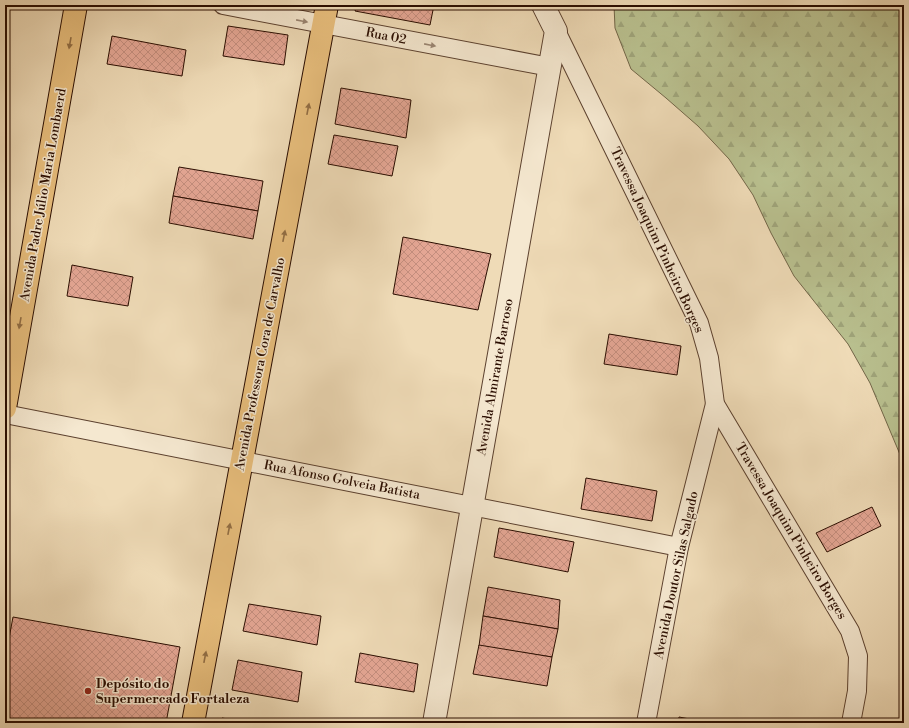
<svg xmlns="http://www.w3.org/2000/svg" width="909" height="728" viewBox="0 0 909 728" font-family="'Libre Bodoni',serif">
  <style>
    .forest { fill: url(#forest-firs); stroke: #726648 }
    .building { fill: url(#building-cross-hatch); stroke: #2a0d00 }
    .lines { fill: none; stroke-linecap: round; stroke-linejoin: round }
    .minor-casing { stroke: #5b402e; stroke-width: 20 }
    .tertiary-casing { stroke: #5b402e; stroke-width: 24 }
    .primary-casing { stroke: #2a0d00; stroke-width: 24 }
    .minor { stroke: #f5e8d0; stroke-width: 18 }
    .tertiary { stroke: #f5e8d0; stroke-width: 22 }
    .primary { stroke: #e8be7c; stroke-width: 22 }
    .oneway { fill: #9a8572 }
    .oneway2 { fill: #926e44 }
    .poi-dot { fill: #8f2418; stroke: #f5e8d0; stroke-width: 1.5 }
    .labels { text-anchor: middle; dominant-baseline: central; stroke-width: 3; stroke-linejoin: round; paint-order: stroke }
    .street-label { font-size: 13px; fill: #2a0d00; stroke: #f5e8d0 }
    .poi-label { font-size: 13px; font-weight: bold; fill: #2a0d00; stroke: #f5e8d0; text-anchor: start }
  </style>
  <defs>
    <pattern id="forest-firs" width="22" height="20" patternUnits="userSpaceOnUse"><rect width="22" height="20" fill="#b9c08f"/><path d="M5 1l3.5 6h-7zM16 11l3.5 6h-7z" fill="#9fa47a"/></pattern>
    <pattern id="building-cross-hatch" width="8" height="8" patternUnits="userSpaceOnUse"><rect width="8" height="8" fill="#e4a694"/><path d="M0 0l8 8M0 8l8-8" fill="none" stroke="#c48e7e"/></pattern>
  </defs>
  <rect width="100%" height="100%" fill="#efdbb7"/>
  <filter id="stains"><feTurbulence type="fractalNoise" baseFrequency=".005" numOctaves="4"/><feColorMatrix values="0 0 0 0 .2 0 0 0 0 .09 0 0 0 0 .02 0 0 0 .5 -.17"/></filter>
  <radialGradient id="worn" r=".72"><stop offset=".6" stop-color="#630" stop-opacity="0"/><stop offset="1" stop-color="#630" stop-opacity=".3"/></radialGradient>
  <path class="forest" d="M 614,5 L 904,5 L 904,464 L 870,383 L 848,344 L 794,276 L 771,233 L 753,195 L 729,159 L 698,126 L 666,98 L 631,69 L 615,28 Z"/>
  <g class="building">
    <path d="M 357,5 L 434,5 L 430,25 L 355,11 Z"/>
    <path d="M 228,26 L 288,35 L 284,65 L 223,56 Z"/>
    <path d="M 112,36 L 186,50 L 182,76 L 107,64 Z"/>
    <path d="M 341,88 L 411,100 L 406,138 L 335,124 Z"/>
    <path d="M 334,135 L 398,146 L 392,176 L 328,164 Z"/>
    <path d="M 179,167 L 263,181 L 258,211 L 173,196 Z"/>
    <path d="M 173,196 L 258,211 L 253,239 L 169,223 Z"/>
    <path d="M 403,237 L 491,254 L 478,310 L 393,294 Z"/>
    <path d="M 72,265 L 133,277 L 128,306 L 67,296 Z"/>
    <path d="M 609,334 L 681,346 L 677,375 L 604,364 Z"/>
    <path d="M 586,478 L 657,491 L 652,521 L 581,509 Z"/>
    <path d="M 872,507 L 881,526 L 827,552 L 816,533 Z"/>
    <path d="M 499,528 L 574,542 L 568,572 L 494,557 Z"/>
    <path d="M 488,587 L 560,600 L 558,629 L 483,616 Z"/>
    <path d="M 249,604 L 321,616 L 317,645 L 243,631 Z"/>
    <path d="M 483,616 L 558,629 L 552,657 L 479,646 Z"/>
    <path d="M 13,617 L 180,647 L 166,723 L 5,723 L 5,660 Z"/>
    <path d="M 479,645 L 552,657 L 547,686 L 473,674 Z"/>
    <path d="M 360,653 L 418,664 L 414,692 L 355,682 Z"/>
    <path d="M 238,660 L 302,672 L 298,702 L 232,690 Z"/>
    <path d="M 679,717 L 711,723 L 678,723 Z"/>
    <path d="M 222,718 L 251,723 L 221,723 Z"/>
  </g>
  <g class="lines">
    <defs>
      <g id="minor">
        <path d="M 223,5 L 550,67"/>
        <path d="M 556,31 L 699,323 L 709,358 L 715,404 L 850,631 L 858,656 L 857,691 L 851,723"/>
        <path d="M 5,414 L 679,547"/>
        <path d="M 646,723 L 679,547 L 715,404"/>
      </g>
      <path id="tertiary" d="M 434,723 L 556,31 L 543,5"/>
      <g id="primary">
        <path d="M 5,408 L 76,5"/>
        <path d="M 193,723 L 327,5"/>
      </g>
    </defs>
    <use href="#minor" class="minor-casing"/>
    <use href="#tertiary" class="tertiary-casing"/>
    <use href="#primary" class="primary-casing"/>
    <use href="#minor" class="minor"/>
    <use href="#tertiary" class="tertiary"/>
    <use href="#primary" class="primary"/>
  </g>
  <defs><path id="oneway-solid" d="M-6-.8H1V-3.2L6.5 0L1 3.2V.8H-6Z"/></defs>
  <g class="oneway">
    <use href="#oneway-solid" transform="translate(302 21) rotate(11)"/>
    <use href="#oneway-solid" transform="translate(430 45) rotate(11)"/>
  </g>
  <g class="oneway2">
    <use href="#oneway-solid" transform="translate(70 43) rotate(100)"/>
    <use href="#oneway-solid" transform="translate(308 109) rotate(-79)"/>
    <use href="#oneway-solid" transform="translate(284 236) rotate(-79)"/>
    <use href="#oneway-solid" transform="translate(20 323) rotate(100)"/>
    <use href="#oneway-solid" transform="translate(229 529) rotate(-79)"/>
    <use href="#oneway-solid" transform="translate(205 657) rotate(-79)"/>
  </g>
  <circle class="poi-dot" cx="88" cy="691" r="4"/>
  <g class="labels">
    <g class="street-label">
      <text transform="translate(386 36) rotate(11)">Rua 02</text>
      <text transform="translate(43 195) rotate(-80)">Avenida Padre Júlio Maria Lombaerd</text>
      <text transform="translate(657 240) rotate(65)">Travessa Joaquim Pinheiro Borges</text>
      <text transform="translate(260 364) rotate(-79)">Avenida Professora Cora de Carvalho</text>
      <text transform="translate(495 377) rotate(-80)">Avenida Almirante Barroso</text>
      <text transform="translate(342 480) rotate(11)">Rua Afonso Golveia Batista</text>
      <text transform="translate(791 531) rotate(59)">Travessa Joaquim Pinheiro Borges</text>
      <text transform="translate(676 575) rotate(-78)">Avenida Doutor Silas Salgado</text>
    </g>
    <g class="poi-label">
      <text x="96" y="684">Depósito do<tspan x="96" dy="15">Supermercado Fortaleza</tspan></text>
    </g>
  </g>
  <rect width="909" height="728" fill="none" stroke="#efdbb7" stroke-width="20"/>
  <rect x="6" y="6" width="897" height="716" fill="none" stroke="#2a0d00" stroke-width="2"/>
  <rect x="10" y="10" width="889" height="708" fill="none" stroke="#2a0d00"/>
  <rect width="100%" height="100%" filter="url(#stains)"/>
  <rect width="100%" height="100%" fill="url(#worn)"/>
</svg>
